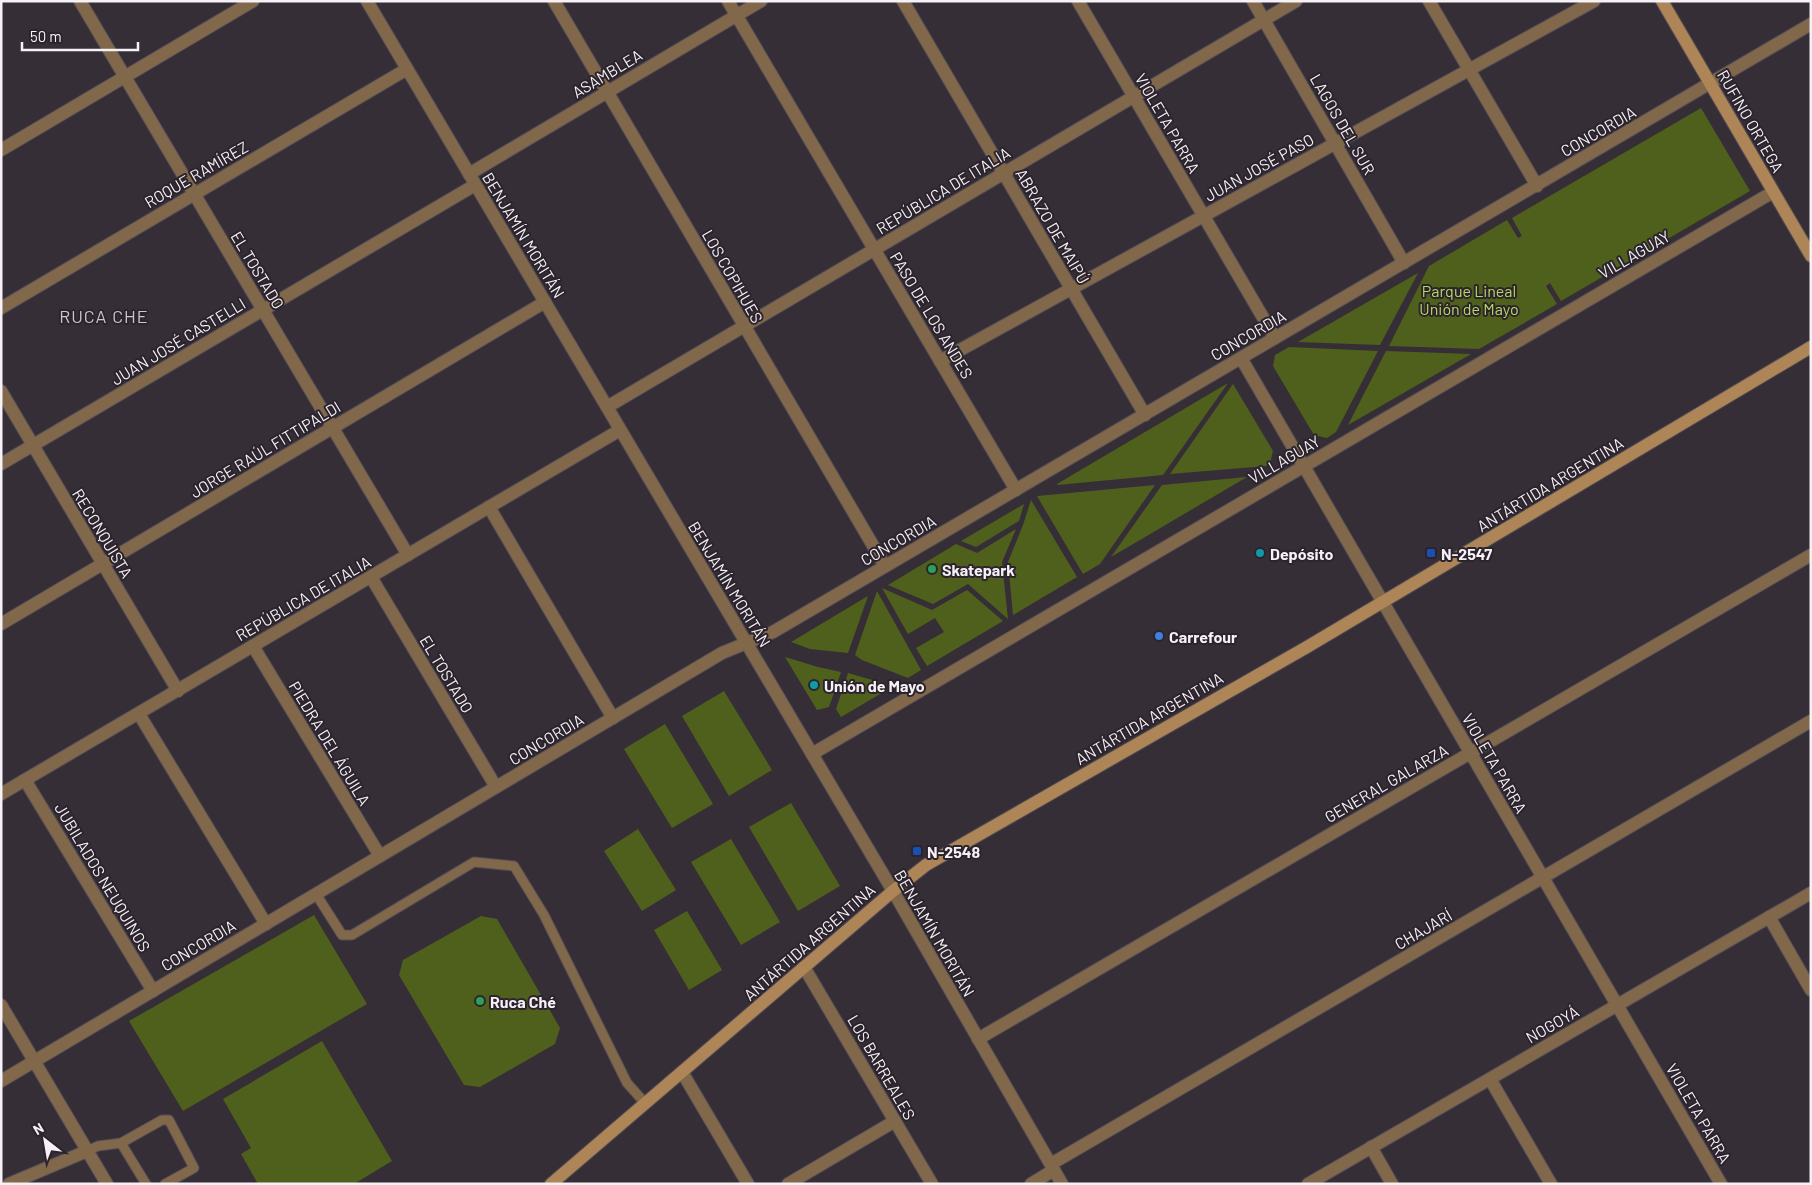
<svg xmlns="http://www.w3.org/2000/svg" width="1812" height="1185" viewBox="0 0 1812 1185" font-family="Barlow,sans-serif">
  <style>
    .green { fill: #4f601c }
    .lines { fill: none; stroke-linecap: round; stroke-linejoin: round }
    .service-casing { stroke: #554d56; stroke-width: 11 }
    .minor-casing { stroke: #554d56; stroke-width: 14 }
    .tertiary-casing { stroke: #554d56; stroke-width: 14 }
    .secondary-casing { stroke: #554d56; stroke-width: 14 }
    .service { stroke: #81684a; stroke-width: 9 }
    .minor { stroke: #81684a; stroke-width: 12 }
    .tertiary { stroke: #81684a; stroke-width: 12 }
    .secondary { stroke: #ae8556; stroke-width: 12 }
    .culture-dot { fill: #0f9aa8; stroke: #2c242d; stroke-width: 2 }
    .transit-dot { fill: #1a4fb4; stroke: #2c242d; stroke-width: 2 }
    .leisure-dot { fill: #2e9e5b; stroke: #2c242d; stroke-width: 2 }
    .shop-dot { fill: #3f7fe0; stroke: #2c242d; stroke-width: 2 }
    .labels { text-anchor: middle; dominant-baseline: central; stroke-width: 4; stroke-linejoin: round; paint-order: stroke }
    .street-label { font-size: 16px; fill: #f6f1f6; stroke: #2c242d }
    .park-label { font-size: 16px; fill: #b8d863; stroke: #2c242d }
    .poi-label { font-size: 16px; font-weight: bold; fill: #f6f1f6; stroke: #2c242d; text-anchor: start }
    .neighbourhood-label { font-size: 18px; letter-spacing: 1px; fill: #cec4cf; stroke: #2c242d }
  </style>
  <rect width="100%" height="100%" fill="#362e37"/>
  <g class="green">
    <path d="M 1701,108 L 1750,191 L 1561,301 L 1550,283 L 1546,286 L 1557,304 L 1479,349 L 1389,346 L 1429,266 L 1507,220 L 1518,238 L 1522,236 L 1512,218 Z"/>
    <path d="M 1418,273 L 1380,345 L 1298,342 Z"/>
    <path d="M 1289,347 L 1378,351 L 1336,432 L 1327,438 L 1314,435 L 1273,366 L 1275,355 Z"/>
    <path d="M 1386,351 L 1471,354 L 1348,425 Z"/>
    <path d="M 1228,383 L 1163,475 L 1057,485 L 1057,484 Z"/>
    <path d="M 1233,384 L 1273,451 L 1270,463 L 1266,466 L 1170,474 Z"/>
    <path d="M 1247,477 L 1111,557 L 1162,485 Z"/>
    <path d="M 1155,485 L 1100,564 L 1083,574 L 1037,496 Z"/>
    <path d="M 1031,500 L 1077,577 L 1013,615 L 1008,562 L 1023,525 Z"/>
    <path d="M 1024,504 L 1019,521 L 976,547 L 961,541 Z"/>
    <path d="M 1016,529 L 1002,562 L 1008,619 L 968,584 L 933,604 L 888,585 L 956,544 L 977,553 Z"/>
    <path d="M 882,588 L 932,610 L 967,590 L 1003,621 L 927,666 L 916,648 L 944,632 L 935,618 L 908,634 Z"/>
    <path d="M 877,591 L 921,670 L 908,678 L 862,660 L 855,655 Z"/>
    <path d="M 868,596 L 848,653 L 810,649 L 791,642 Z"/>
    <path d="M 785,657 L 818,667 L 841,672 L 829,707 L 817,710 Z"/>
    <path d="M 848,673 L 883,683 L 887,690 L 841,717 L 836,709 Z"/>
    <path d="M 724,691 L 772,770 L 729,796 L 682,716 Z"/>
    <path d="M 665,724 L 713,804 L 672,828 L 624,749 Z"/>
    <path d="M 791,803 L 840,886 L 798,911 L 749,827 Z"/>
    <path d="M 638,829 L 676,890 L 642,911 L 604,851 Z"/>
    <path d="M 731,839 L 780,922 L 741,945 L 691,862 Z"/>
    <path d="M 687,911 L 722,970 L 689,990 L 654,930 Z"/>
    <path d="M 314,915 L 367,1004 L 183,1111 L 129,1021 Z"/>
    <path d="M 481,916 L 497,919 L 560,1028 L 555,1044 L 480,1087 L 464,1085 L 399,975 L 403,960 Z"/>
    <path d="M 322,1041 L 392,1161 L 354,1184 L 258,1184 L 241,1154 L 251,1148 L 223,1099 Z"/>
  </g>
  <g class="lines">
    <defs>
      <g id="service">
        <path d="M 316,894 L 342,935 L 352,935 L 474,862 L 514,866 L 544,915 L 627,1083 L 645,1103"/>
        <path d="M 121,1143 L 146,1184"/>
        <path d="M 87,1151 L 98,1146 L 121,1143 L 162,1120 L 169,1120 L 194,1168 L 165,1184"/>
      </g>
      <g id="minor">
        <path d="M 80,1 L 408,555"/>
        <path d="M 554,1 L 885,566"/>
        <path d="M 728,1 L 1016,490"/>
        <path d="M 903,1 L 1145,415"/>
        <path d="M 1078,1 L 1275,338"/>
        <path d="M 1253,1 L 1404,263"/>
        <path d="M 1429,1 L 1537,186"/>
        <path d="M 1,150 L 253,1"/>
        <path d="M 469,174 L 761,1"/>
        <path d="M 1,308 L 407,69"/>
        <path d="M 1241,358 L 1721,1184"/>
        <path d="M 940,361 L 1594,1"/>
        <path d="M 1,391 L 178,691"/>
        <path d="M 1,464 L 475,185"/>
        <path d="M 489,507 L 613,718"/>
        <path d="M 371,577 L 496,787"/>
        <path d="M 1,624 L 545,302"/>
        <path d="M 253,646 L 380,856"/>
        <path d="M 139,714 L 266,924"/>
        <path d="M 812,754 L 1773,192"/>
        <path d="M 25,780 L 153,991"/>
        <path d="M 1769,917 L 1811,990"/>
        <path d="M 804,967 L 932,1184"/>
        <path d="M 1,1005 L 107,1184"/>
        <path d="M 978,1039 L 1811,555"/>
        <path d="M 682,1072 L 748,1184"/>
        <path d="M 1490,1079 L 1551,1184"/>
        <path d="M 1,1081 L 722,653 L 773,632 L 1811,24"/>
        <path d="M 1371,1147 L 1392,1184"/>
        <path d="M 1051,1164 L 1811,721"/>
        <path d="M 9,1184 L 87,1151"/>
        <path d="M 788,1184 L 895,1121"/>
        <path d="M 1031,1184 L 1054,1170"/>
        <path d="M 1308,1184 L 1811,893"/>
      </g>
      <g id="tertiary">
        <path d="M 367,1 L 893,891 L 1062,1184"/>
        <path d="M 607,407 L 1296,1"/>
        <path d="M 1,794 L 620,430"/>
      </g>
      <g id="secondary">
        <path d="M 1662,1 L 1811,256"/>
        <path d="M 551,1184 L 893,891 L 926,865 L 1307,647 L 1811,347"/>
      </g>
    </defs>
    <use href="#service" class="service-casing"/>
    <use href="#minor" class="minor-casing"/>
    <use href="#tertiary" class="tertiary-casing"/>
    <use href="#secondary" class="secondary-casing"/>
    <use href="#service" class="service"/>
    <use href="#minor" class="minor"/>
    <use href="#tertiary" class="tertiary"/>
    <use href="#secondary" class="secondary"/>
  </g>
  <g class="culture-dot">
    <circle cx="1260" cy="553" r="5"/>
    <circle cx="814" cy="685" r="5"/>
  </g>
  <g class="transit-dot">
    <rect x="1426" y="548" width="10" height="10" rx="2.5"/>
    <rect x="912" y="846" width="10" height="10" rx="2.5"/>
  </g>
  <g class="leisure-dot">
    <circle cx="932" cy="569" r="5"/>
    <circle cx="480" cy="1001" r="5"/>
  </g>
  <circle class="shop-dot" cx="1159" cy="636" r="5"/>
  <g class="labels">
    <g class="street-label">
      <text transform="translate(607 73) rotate(-31)">ASAMBLEA</text>
      <text transform="translate(1751 121) rotate(60)">RUFINO ORTEGA</text>
      <text transform="translate(1168 123) rotate(60)">VIOLETA PARRA</text>
      <text transform="translate(1343 124) rotate(60)">LAGOS DEL SUR</text>
      <text transform="translate(1598 131) rotate(-30)">CONCORDIA</text>
      <text transform="translate(1259 167) rotate(-29)">JUAN JOSÉ PASO</text>
      <text transform="translate(196 174) rotate(-30)">ROQUE RAMÍREZ</text>
      <text transform="translate(943 190) rotate(-31)">REPÚBLICA DE ITALIA</text>
      <text transform="translate(1053 226) rotate(60)">ABRAZO DE MAIPÚ</text>
      <text transform="translate(524 235) rotate(59)">BENJAMÍN MORITÁN</text>
      <text transform="translate(1634 254) rotate(-30)">VILLAGUAY</text>
      <text transform="translate(258 270) rotate(59)">EL TOSTADO</text>
      <text transform="translate(733 276) rotate(60)">LOS COPIHUES</text>
      <text transform="translate(932 315) rotate(59)">PASO DE LOS ANDES</text>
      <text transform="translate(1248 335) rotate(-30)">CONCORDIA</text>
      <text transform="translate(178 341) rotate(-31)">JUAN JOSÉ CASTELLI</text>
      <text transform="translate(265 449) rotate(-31)">JORGE RAÚL FITTIPALDI</text>
      <text transform="translate(1284 459) rotate(-30)">VILLAGUAY</text>
      <text transform="translate(1550 484) rotate(-31)">ANTÁRTIDA ARGENTINA</text>
      <text transform="translate(103 533) rotate(59)">RECONQUISTA</text>
      <text transform="translate(898 540) rotate(-30)">CONCORDIA</text>
      <text transform="translate(730 584) rotate(59)">BENJAMÍN MORITÁN</text>
      <text transform="translate(303 598) rotate(-30)">REPÚBLICA DE ITALIA</text>
      <text transform="translate(447 674) rotate(59)">EL TOSTADO</text>
      <text transform="translate(1149 718) rotate(-30)">ANTÁRTIDA ARGENTINA</text>
      <text transform="translate(546 739) rotate(-31)">CONCORDIA</text>
      <text transform="translate(330 743) rotate(59)">PIEDRA DEL ÁGUILA</text>
      <text transform="translate(1495 763) rotate(60)">VIOLETA PARRA</text>
      <text transform="translate(1386 783) rotate(-30)">GENERAL GALARZA</text>
      <text transform="translate(103 877) rotate(59)">JUBILADOS NEUQUINOS</text>
      <text transform="translate(1423 929) rotate(-30)">CHAJARÍ</text>
      <text transform="translate(935 933) rotate(60)">BENJAMÍN MORITÁN</text>
      <text transform="translate(809 942) rotate(-41)">ANTÁRTIDA ARGENTINA</text>
      <text transform="translate(198 945) rotate(-31)">CONCORDIA</text>
      <text transform="translate(1552 1024) rotate(-30)">NOGOYÁ</text>
      <text transform="translate(882 1067) rotate(60)">LOS BARREALES</text>
      <text transform="translate(1699 1113) rotate(60)">VIOLETA PARRA</text>
    </g>
    <g class="park-label">
      <text x="1469" y="290">Parque Lineal<tspan x="1469" dy="18">Unión de Mayo</tspan></text>
    </g>
    <g class="poi-label">
      <text x="1270" y="553">Depósito</text>
      <text x="1441" y="553">N-2547</text>
      <text x="942" y="569">Skatepark</text>
      <text x="1169" y="636">Carrefour</text>
      <text x="824" y="685">Unión de Mayo</text>
      <text x="927" y="851">N-2548</text>
      <text x="490" y="1001">Ruca Ché</text>
    </g>
    <g class="neighbourhood-label">
      <text x="104" y="316">RUCA CHE</text>
    </g>
  </g>
  <rect width="1812" height="1185" fill="none" stroke="#f6f1f6" stroke-width="5"/>
  <g transform="translate(45 1140) rotate(329)" stroke="#2c242d" stroke-width="4" paint-order="stroke">
  <path d="M0-4L9 19L0 12L-9 19Z" fill="#f6f1f6"/>
  <text y="-8" font-size="14" font-weight="bold" text-anchor="middle" fill="#f6f1f6">N</text>
  </g>
  <path d="M22 42v8h116v-8" fill="none" stroke="#f6f1f6" stroke-width="2.5"/>
  <text x="30" y="42" font-size="15" fill="#f6f1f6" stroke="#2c242d" stroke-width="4" paint-order="stroke">50 m</text>
</svg>
